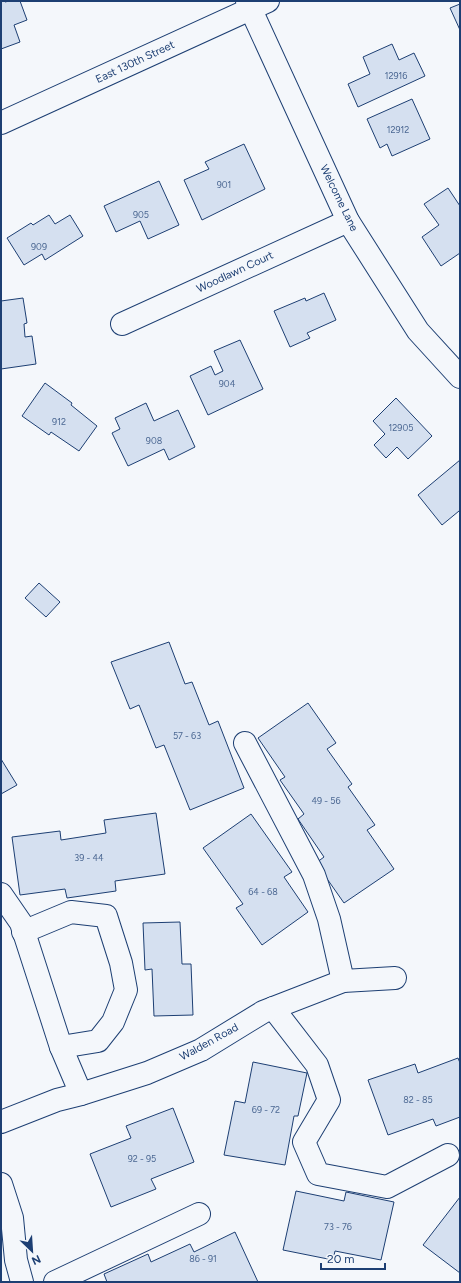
<svg xmlns="http://www.w3.org/2000/svg" width="461" height="1283" viewBox="0 0 461 1283" font-family="Figtree,sans-serif">
  <style>
    .building { fill: #d5e0f0; stroke: #1d3f73 }
    .lines { fill: none; stroke-linecap: round; stroke-linejoin: round }
    .minor-casing { stroke: #1d3f73; stroke-width: 24 }
    .minor { stroke: #f4f7fb; stroke-width: 22 }
    .labels { text-anchor: middle; dominant-baseline: central; stroke-width: 3; stroke-linejoin: round; paint-order: stroke }
    .number-label { font-size: 9px; fill: #4b6792 }
    .street-label { font-size: 11px; fill: #1d3f73; stroke: #f4f7fb }
  </style>
  <rect width="100%" height="100%" fill="#f4f7fb"/>
  <g class="building">
    <path d="M 1,1 L 5,1 L 5,2 L 9,1 L 20,1 L 27,20 L 14,25 L 20,42 L 1,49 Z"/>
    <path d="M 460,4 L 460,30 L 450,8 Z"/>
    <path d="M 392,44 L 399,60 L 414,53 L 425,76 L 358,107 L 348,84 L 370,74 L 363,57 Z"/>
    <path d="M 412,99 L 430,139 L 392,156 L 387,144 L 380,148 L 367,119 Z"/>
    <path d="M 244,144 L 265,189 L 202,220 L 184,180 L 209,169 L 205,162 Z"/>
    <path d="M 159,181 L 179,225 L 148,239 L 140,221 L 116,232 L 104,206 Z"/>
    <path d="M 448,188 L 460,206 L 460,253 L 441,266 L 422,237 L 439,225 L 424,204 Z"/>
    <path d="M 49,215 L 55,224 L 70,215 L 83,236 L 45,260 L 42,254 L 24,265 L 7,238 L 31,223 L 33,225 Z"/>
    <path d="M 324,293 L 336,320 L 307,333 L 310,338 L 290,347 L 274,311 L 305,298 L 306,301 Z"/>
    <path d="M 23,298 L 27,323 L 24,324 L 25,337 L 32,336 L 36,364 L 1,369 L 1,301 Z"/>
    <path d="M 240,340 L 263,389 L 208,415 L 190,376 L 211,366 L 215,375 L 223,371 L 214,351 Z"/>
    <path d="M 45,383 L 72,403 L 71,405 L 97,426 L 79,451 L 51,432 L 49,435 L 22,416 Z"/>
    <path d="M 396,398 L 432,436 L 408,459 L 397,447 L 386,458 L 374,445 L 385,434 L 373,421 Z"/>
    <path d="M 146,403 L 154,421 L 178,410 L 195,447 L 169,460 L 164,449 L 128,466 L 112,433 L 120,429 L 115,418 Z"/>
    <path d="M 460,460 L 460,512 L 459,511 L 442,525 L 418,495 Z"/>
    <path d="M 39,583 L 60,602 L 46,617 L 25,598 Z"/>
    <path d="M 169,642 L 185,684 L 192,682 L 209,725 L 218,721 L 244,788 L 190,810 L 164,745 L 156,748 L 139,705 L 130,709 L 111,662 Z"/>
    <path d="M 308,703 L 336,743 L 327,749 L 352,784 L 348,787 L 375,825 L 367,830 L 394,869 L 344,903 L 316,863 L 324,857 L 298,819 L 304,814 L 280,780 L 285,777 L 258,738 Z"/>
    <path d="M 1,759 L 17,785 L 1,794 Z"/>
    <path d="M 156,813 L 165,874 L 115,881 L 116,891 L 67,898 L 65,889 L 20,895 L 12,837 L 60,831 L 61,840 L 106,833 L 104,820 Z"/>
    <path d="M 251,814 L 292,872 L 284,877 L 308,912 L 262,945 L 236,908 L 243,904 L 203,848 Z"/>
    <path d="M 180,922 L 182,964 L 191,964 L 193,1015 L 154,1016 L 152,969 L 145,970 L 143,923 Z"/>
    <path d="M 458,1058 L 460,1063 L 460,1117 L 436,1126 L 433,1119 L 388,1135 L 368,1080 L 415,1064 L 418,1073 Z"/>
    <path d="M 253,1062 L 307,1073 L 298,1116 L 294,1116 L 285,1165 L 224,1155 L 235,1101 L 245,1103 Z"/>
    <path d="M 173,1108 L 194,1162 L 151,1179 L 156,1189 L 111,1207 L 90,1154 L 131,1138 L 126,1126 Z"/>
    <path d="M 296,1191 L 344,1201 L 346,1192 L 394,1202 L 381,1260 L 335,1251 L 333,1260 L 283,1250 Z"/>
    <path d="M 460,1197 L 460,1273 L 423,1245 Z"/>
    <path d="M 235,1232 L 258,1282 L 107,1282 L 104,1274 L 148,1254 L 151,1262 L 190,1244 L 194,1252 Z"/>
  </g>
  <g class="lines">
    <defs>
      <g id="minor">
        <path d="M 247,1 L 348,221 L 418,331 L 460,377"/>
        <path d="M 1,123 L 268,1"/>
        <path d="M 122,324 L 348,221"/>
        <path d="M 245,743 L 314,875 L 329,919 L 343,981"/>
        <path d="M 1,894 L 21,923 L 61,1047 L 81,1094"/>
        <path d="M 23,932 L 71,912 L 106,916 L 121,963 L 126,990 L 113,1022 L 98,1041 L 61,1047"/>
        <path d="M 273,1008 L 317,1065 L 329,1100 L 304,1142 L 318,1174 L 387,1187 L 448,1155"/>
        <path d="M 1,1122 L 57,1100 L 81,1094 L 147,1073 L 201,1050 L 263,1012 L 343,981 L 395,978"/>
        <path d="M 1,1184 L 12,1218 L 16,1260 L 22,1282"/>
        <path d="M 55,1282 L 199,1214"/>
      </g>
    </defs>
    <use href="#minor" class="minor-casing"/>
    <use href="#minor" class="minor"/>
  </g>
  <g class="labels">
    <g class="number-label">
      <text x="396" y="75">12916</text>
      <text x="398" y="129">12912</text>
      <text x="224" y="184">901</text>
      <text x="141" y="214">905</text>
      <text x="39" y="246">909</text>
      <text x="227" y="383">904</text>
      <text x="59" y="421">912</text>
      <text x="401" y="427">12905</text>
      <text x="154" y="440">908</text>
      <text x="187" y="735">57 - 63</text>
      <text x="326" y="800">49 - 56</text>
      <text x="89" y="857">39 - 44</text>
      <text x="263" y="891">64 - 68</text>
      <text x="418" y="1099">82 - 85</text>
      <text x="266" y="1109">69 - 72</text>
      <text x="142" y="1158">92 - 95</text>
      <text x="338" y="1226">73 - 76</text>
      <text x="203" y="1258">86 - 91</text>
    </g>
    <g class="street-label">
      <text transform="translate(135 62) rotate(-25)">East 130th Street</text>
      <text transform="translate(339 198) rotate(64)">Welcome Lane</text>
      <text transform="translate(235 272) rotate(-25)">Woodlawn Court</text>
      <text transform="translate(209 1042) rotate(-29)">Walden Road</text>
    </g>
  </g>
  <rect width="461" height="1283" fill="none" stroke="#1d3f73" stroke-width="4"/>
  <g transform="translate(32 1251) rotate(155)" stroke="#f4f7fb" stroke-width="3" paint-order="stroke">
  <path d="M0-3L7 15L0 10L-7 15Z" fill="#1d3f73"/>
  <text y="-6" font-size="11" font-weight="bold" text-anchor="middle" fill="#1d3f73">N</text>
  </g>
  <path d="M321 1263v6h64v-6" fill="none" stroke="#1d3f73" stroke-width="2"/>
  <text x="327" y="1263" font-size="12" fill="#1d3f73" stroke="#f4f7fb" stroke-width="3" paint-order="stroke">20 m</text>
</svg>
